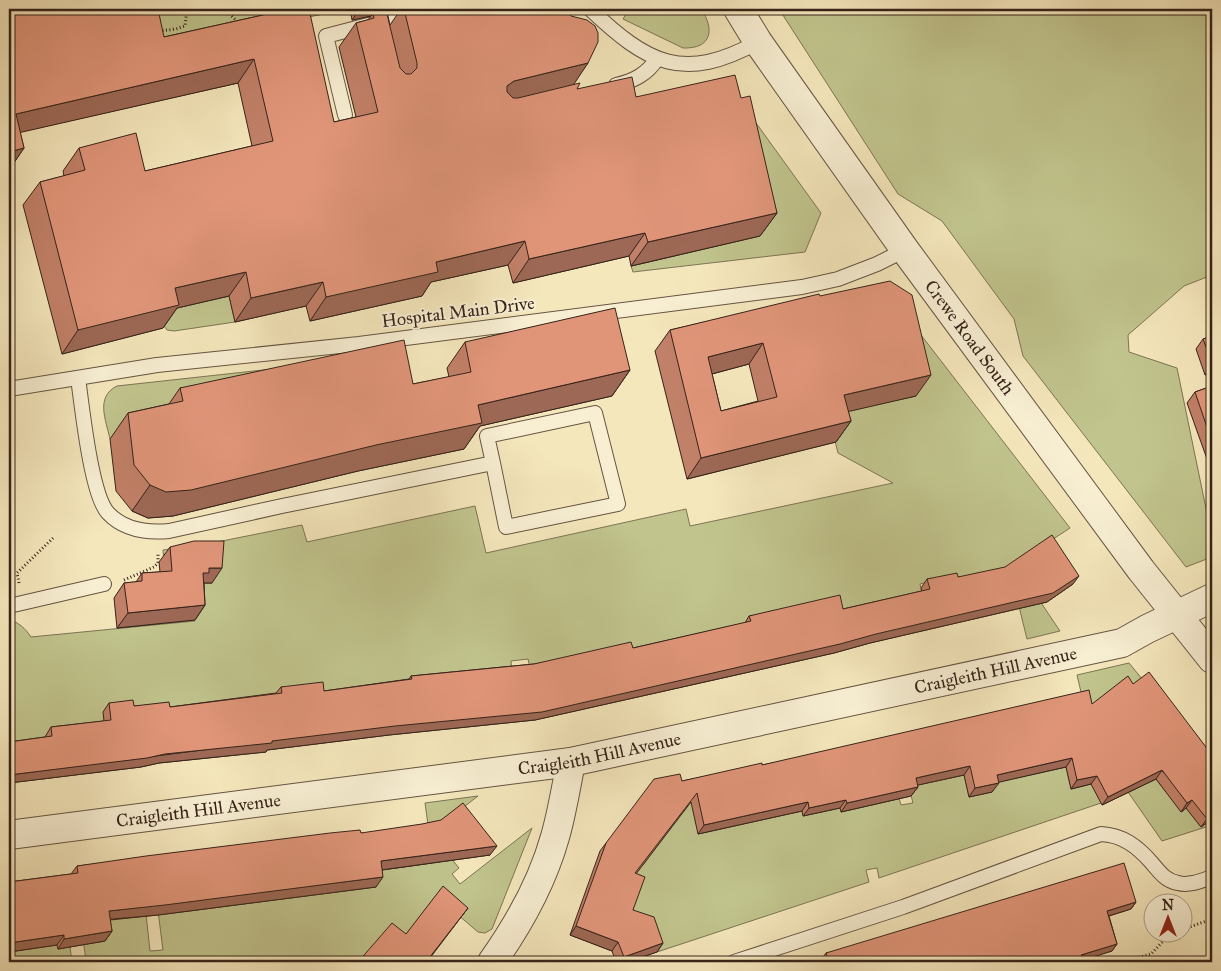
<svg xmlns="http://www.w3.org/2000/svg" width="1221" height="971" viewBox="0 0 1221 971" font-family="'IM FELL Great Primer',serif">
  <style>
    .green { fill: #c1c48d; stroke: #7c7454 }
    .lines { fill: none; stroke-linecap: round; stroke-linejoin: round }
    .service-casing { stroke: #665442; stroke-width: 16 }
    .minor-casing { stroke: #665442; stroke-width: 30 }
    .tertiary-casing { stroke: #665442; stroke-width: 30 }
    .path { stroke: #36231a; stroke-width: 3; stroke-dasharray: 1 2.5; stroke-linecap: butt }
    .service { stroke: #f8efd3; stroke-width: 14 }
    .minor { stroke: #f8efd3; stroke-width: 28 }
    .tertiary { stroke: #f8efd3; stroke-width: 28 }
    .wall { fill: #c18068; stroke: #36231a; fill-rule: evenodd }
    .shaded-wall { fill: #9d6855; stroke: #36231a }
    .building { fill: #e09579; stroke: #36231a; fill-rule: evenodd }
    .labels { text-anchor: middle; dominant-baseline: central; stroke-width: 4; stroke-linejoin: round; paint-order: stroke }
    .street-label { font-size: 18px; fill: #36231a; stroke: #f8efd3 }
  </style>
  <rect width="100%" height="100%" fill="#f5e7bc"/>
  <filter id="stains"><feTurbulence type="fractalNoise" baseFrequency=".004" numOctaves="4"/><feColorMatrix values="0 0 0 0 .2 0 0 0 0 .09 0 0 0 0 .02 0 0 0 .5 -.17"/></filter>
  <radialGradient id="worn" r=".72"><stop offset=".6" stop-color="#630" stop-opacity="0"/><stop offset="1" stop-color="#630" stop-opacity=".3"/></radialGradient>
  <g class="green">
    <path d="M 136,9 L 347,9 L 290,21 L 148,61 Z"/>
    <path d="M 629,9 L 701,9 C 715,29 712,49 683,48 L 623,19 Z"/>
    <path d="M 779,9 L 1212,9 L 1212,275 L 1184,286 L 1128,335 L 1129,352 L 1177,368 L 1209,523 L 1212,523 L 1212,557 L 1186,567 L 1023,356 L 1014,319 L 942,221 L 898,194 Z"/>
    <path d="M 738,98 L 821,213 L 805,252 L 633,272 L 631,266 L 678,255 Z"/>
    <path d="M 229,296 L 235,322 L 174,331 L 167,330 L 164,326 L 173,308 Z"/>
    <path d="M 904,313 L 1070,528 L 1015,564 L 1060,631 L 1027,639 L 1012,578 L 938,579 L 920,584 L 923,598 L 898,615 L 903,635 L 890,638 L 883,607 L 531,672 L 528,659 L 511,661 L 512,675 L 105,729 L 50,778 L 43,779 L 39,746 L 9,750 L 9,619 C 19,623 25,628 31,637 L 195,621 L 164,561 L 163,550 L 222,541 L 302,525 L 307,542 L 475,506 L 486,553 L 686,509 L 690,526 L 893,483 L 838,453 L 817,367 Z"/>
    <path d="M 318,364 L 110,439 C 106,420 95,397 117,386 Z"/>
    <path d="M 1129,663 L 1143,680 L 1101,803 L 879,878 L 877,868 L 866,870 L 869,882 L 657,952 L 653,942 L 626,919 L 622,880 L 643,865 L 681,814 L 676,790 L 812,804 L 899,798 L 901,805 L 913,803 L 909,787 L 964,775 L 969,797 L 982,743 L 1063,753 L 1071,789 L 1088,722 L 1077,675 Z"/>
    <path d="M 1155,778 L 1182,812 L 1186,808 L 1201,827 L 1212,819 L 1212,825 L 1162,841 L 1128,792 Z"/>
    <path d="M 478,796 L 447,820 L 431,846 L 425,803 Z"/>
    <path d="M 532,828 L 492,929 L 485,933 L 478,932 L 437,897 L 403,938 L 359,962 L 79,962 L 86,961 L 81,924 L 146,914 L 150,951 L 163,950 L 152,864 L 374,871 L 432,863 L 432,861 L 450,857 L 459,868 L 452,874 L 460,884 Z"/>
    <path d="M 55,933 L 58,948 L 70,947 L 72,962 L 9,962 L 9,952 L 19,950 Z"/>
  </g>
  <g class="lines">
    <defs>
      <g id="service">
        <path d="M 590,9 C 648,64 683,83 758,42"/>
        <path d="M 377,28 L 376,23 L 438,9"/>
        <path d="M 616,85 C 634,81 647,74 657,59"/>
        <path d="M 345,115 L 326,36 L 368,25"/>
        <path d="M 78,378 C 82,406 91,495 108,513 C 124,530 147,533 169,531 L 282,506 L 493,463 L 487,436 L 595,413 L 618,504 L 506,527 L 493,463"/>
        <path d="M 9,389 L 157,365 L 359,344 L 802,287 L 838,279 L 877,264 L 905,250"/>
        <path d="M 9,606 L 104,584"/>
        <path d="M 734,962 L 903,907 L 1101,834 C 1122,835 1137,846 1151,862 C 1159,871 1165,881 1178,883 C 1189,886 1201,881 1212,877"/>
      </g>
      <g id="minor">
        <path id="s1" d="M 9,835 L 571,762 L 1122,643 L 1147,629 L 1212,598"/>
        <path d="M 492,962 C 519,924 542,883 555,837 C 562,813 566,787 571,762"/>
      </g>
      <g id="tertiary">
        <path id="s2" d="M 738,9 L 758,42 L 905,250 L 1141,570 L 1212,659"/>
      </g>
    </defs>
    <use href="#service" class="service-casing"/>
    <use href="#minor" class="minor-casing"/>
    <use href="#tertiary" class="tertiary-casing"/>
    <g class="path">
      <path d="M 224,9 L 240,24"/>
      <path d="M 159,31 L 176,29 L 185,26 L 187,9"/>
      <path d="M 124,580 L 154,567 L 158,563 L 158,553"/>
      <path d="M 19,583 L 17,573 L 53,538"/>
      <path d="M 1184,929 L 1212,919"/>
      <path d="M 1122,962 L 1151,954 L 1170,934"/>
    </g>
    <use href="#service" class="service"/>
    <use href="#minor" class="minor"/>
    <use href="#tertiary" class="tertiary"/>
  </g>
  <g class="wall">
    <path d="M 9,9 L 164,37 L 290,9 L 334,122 L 356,117 L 339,47 L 356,23 L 368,20 L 371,16 L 352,20 L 350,9 L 401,9 L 387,12 L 390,25 L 401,9 L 571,16 L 588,63 L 573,84 L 577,89 L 636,97 L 741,98 L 777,213 L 760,236 L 631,266 L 629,256 L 513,283 L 508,265 L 431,282 L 422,296 L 310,321 L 306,306 L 235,322 L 229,296 L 177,308 L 163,328 L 62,354 L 23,205 L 40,182 L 64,176 L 63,171 L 79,148 L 145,171 L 252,146 L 238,83 L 20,132 L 24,148 L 9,170 Z"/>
    <path d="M 820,296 L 916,396 L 848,411 L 851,421 L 836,442 L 687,479 L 655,351 L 670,330 ZM 749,364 L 758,401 L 721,411 L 712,374 Z"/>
    <path d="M 1212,336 L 1212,372 L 1205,375 L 1196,349 L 1203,339 Z"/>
    <path d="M 465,342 L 630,370 L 612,396 L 480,426 L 464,449 L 358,471 L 173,516 L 148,518 L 132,511 L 116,491 L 110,439 L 128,413 L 169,404 L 180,388 L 413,384 L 449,377 L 447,368 Z"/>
    <path d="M 1212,386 L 1212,473 L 1187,403 L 1195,392 Z"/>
    <path d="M 170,547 L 212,583 L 204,583 L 205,605 L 195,620 L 117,628 L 114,598 L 124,583 L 136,582 L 142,573 L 160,572 L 159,562 Z"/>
    <path d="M 958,577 L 1073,584 L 1047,602 L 870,643 L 834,653 L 535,720 L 389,735 L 267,750 L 266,752 L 159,763 L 141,767 L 9,783 L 9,742 L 45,737 L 51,727 L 104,721 L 103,712 L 109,703 L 134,706 L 170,707 L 276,693 L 281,687 L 324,691 L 409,679 L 411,676 L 534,664 L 633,648 L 745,623 L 749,616 L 843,609 L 922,591 L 921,588 L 927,579 Z"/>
    <path d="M 1092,704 L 1212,819 L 1201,827 L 1186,808 L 1181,812 L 1156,779 L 1102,805 L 1091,784 L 1071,789 L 1066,767 L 998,782 L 992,792 L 969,797 L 964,775 L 917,785 L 918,787 L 911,796 L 841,812 L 840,808 L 803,816 L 802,811 L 698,834 L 691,802 L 636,874 L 633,910 L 663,943 L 657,952 L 627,962 L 616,962 L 612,951 L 570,935 L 600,851 L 606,843 L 682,781 L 762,765 Z"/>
    <path d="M 361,833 L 490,855 L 382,870 L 376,887 L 158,915 L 110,920 L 112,931 L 105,941 L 58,949 L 57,945 L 9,952 L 9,882 L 71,874 L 77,866 Z"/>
    <path d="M 1136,902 L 1131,909 L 1109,916 L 1117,944 L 1112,951 L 1088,958 L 822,961 L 821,960 L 826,953 Z"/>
  </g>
  <g class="shaded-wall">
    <path d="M 360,9 L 401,9 L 373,15 L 373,14 L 371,16 L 352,20 Z"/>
    <path d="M 254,59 L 238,83 L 9,135 L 16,114 Z"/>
    <path d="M 588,63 L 572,87 L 497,104 L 507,86 L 514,81 Z"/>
    <path d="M 24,148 L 9,170 L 9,152 Z"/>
    <path d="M 777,213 L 760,236 L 631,266 L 648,242 Z"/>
    <path d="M 645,233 L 629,256 L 513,283 L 529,259 Z"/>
    <path d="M 525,241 L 508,265 L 431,282 L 422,296 L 310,321 L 326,297 L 436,262 Z"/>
    <path d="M 246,272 L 229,296 L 177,308 L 163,328 L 62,354 L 78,330 L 175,288 Z"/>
    <path d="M 323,282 L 306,306 L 235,322 L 251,298 Z"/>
    <path d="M 763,343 L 749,364 L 693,379 L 708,357 Z"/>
    <path d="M 1212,365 L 1212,372 L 1205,375 Z"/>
    <path d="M 630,370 L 612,396 L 480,426 L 464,449 L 358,471 L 173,516 L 148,518 L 132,511 L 150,485 L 478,405 Z"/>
    <path d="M 931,375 L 916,396 L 829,416 L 844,395 Z"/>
    <path d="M 851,421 L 836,442 L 687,479 L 701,458 Z"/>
    <path d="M 209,568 L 222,568 L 212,583 L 201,583 L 203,573 Z"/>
    <path d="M 1079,576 L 1073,584 L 1047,602 L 870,643 L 834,653 L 535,720 L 389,735 L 267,750 L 266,752 L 159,763 L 141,767 L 9,783 L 9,775 L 272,741 Z"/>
    <path d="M 205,605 L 195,620 L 117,628 L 128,613 Z"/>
    <path d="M 1072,758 L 1066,767 L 991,784 L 997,775 Z"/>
    <path d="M 970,766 L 964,775 L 909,787 L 916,778 Z"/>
    <path d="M 1162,770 L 1156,779 L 1102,805 L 1108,797 Z"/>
    <path d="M 1097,776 L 1091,784 L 1071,789 L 1077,780 Z"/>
    <path d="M 999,783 L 992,792 L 969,797 L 975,788 Z"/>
    <path d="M 918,787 L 911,796 L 841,812 L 847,803 Z"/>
    <path d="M 846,800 L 840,808 L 803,816 L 809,808 Z"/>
    <path d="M 1192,800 L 1186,808 L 1181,812 L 1187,803 Z"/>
    <path d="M 808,802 L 802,811 L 698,834 L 704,825 Z"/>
    <path d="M 1212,814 L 1212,819 L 1201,827 L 1207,819 Z"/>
    <path d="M 497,846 L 490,855 L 374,871 L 381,861 Z"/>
    <path d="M 383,877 L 376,887 L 158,915 L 102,920 L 109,911 Z"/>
    <path d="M 1136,902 L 1131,909 L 1102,918 L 1107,911 Z"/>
    <path d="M 468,908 L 427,962 L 426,962 Z"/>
    <path d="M 576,926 L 618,942 L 612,951 L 570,935 Z"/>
    <path d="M 112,931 L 105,941 L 58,949 L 64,939 Z"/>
    <path d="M 64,935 L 57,945 L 9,952 L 9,943 Z"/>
    <path d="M 663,943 L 657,952 L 627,962 L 620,962 L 624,957 Z"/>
    <path d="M 1117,944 L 1112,951 L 1077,962 L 1081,955 Z"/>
  </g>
  <g class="building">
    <path d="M 9,9 L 158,9 L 164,37 L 290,9 L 309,9 L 334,122 L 378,112 L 356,23 L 374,18 L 373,14 L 386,10 L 400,68 L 406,74 L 411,74 L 417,68 L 417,63 L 404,9 L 569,9 L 571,16 L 587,20 L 595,26 L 598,33 L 598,42 L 588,63 L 514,81 L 507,86 L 507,92 L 513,98 L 518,98 L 580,83 L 577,89 L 632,77 L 636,97 L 735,75 L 741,98 L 750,96 L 777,213 L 648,242 L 645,233 L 529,259 L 525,241 L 436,262 L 438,272 L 326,297 L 323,282 L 251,298 L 246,272 L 175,288 L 179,305 L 78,330 L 40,182 L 85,170 L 79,148 L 136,133 L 145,171 L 273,141 L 254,59 L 16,114 L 24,148 L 9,152 Z"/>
    <path d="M 890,281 L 912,295 L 931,375 L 844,395 L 851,421 L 701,458 L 670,330 L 819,294 L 820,296 ZM 763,343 L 777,397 L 721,411 L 708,357 Z"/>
    <path d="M 615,308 L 630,370 L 478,405 L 482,423 L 376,445 L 191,490 L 166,492 L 150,485 L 134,465 L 128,413 L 183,401 L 180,388 L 404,340 L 413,384 L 471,372 L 465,342 Z"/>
    <path d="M 1212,336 L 1212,363 L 1203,339 Z"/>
    <path d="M 1212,386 L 1212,442 L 1195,392 Z"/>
    <path d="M 1052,535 L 1079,576 L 1053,593 L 876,634 L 840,644 L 542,712 L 395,726 L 272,741 L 272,743 L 165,754 L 147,758 L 9,775 L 9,742 L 52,736 L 51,727 L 111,720 L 109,703 L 133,700 L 134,706 L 169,702 L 170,707 L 282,693 L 281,687 L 323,682 L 324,691 L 412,679 L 411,676 L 534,664 L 631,642 L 633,648 L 751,621 L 749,616 L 840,595 L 843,609 L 930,589 L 927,579 L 957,573 L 958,577 L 1005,567 Z"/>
    <path d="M 194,541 L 224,541 L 222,568 L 209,568 L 209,573 L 203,573 L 205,605 L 128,613 L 124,583 L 142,581 L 142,573 L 172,571 L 170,547 Z"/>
    <path d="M 1149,672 L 1212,755 L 1212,814 L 1207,819 L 1192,800 L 1187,803 L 1162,770 L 1108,797 L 1097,776 L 1077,780 L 1072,758 L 997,775 L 999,783 L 975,788 L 970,766 L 916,778 L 918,787 L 847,803 L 846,800 L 809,808 L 808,802 L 704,825 L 697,793 L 635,873 L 645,877 L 633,910 L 654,917 L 663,943 L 624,957 L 618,942 L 576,926 L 606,843 L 654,779 L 680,774 L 682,781 L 762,763 L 762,765 L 1089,690 L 1092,704 L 1128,676 L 1133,684 Z"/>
    <path d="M 463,803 L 497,846 L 381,861 L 383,877 L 165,905 L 109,911 L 112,931 L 64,939 L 64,935 L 9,943 L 9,882 L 78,873 L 77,866 L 146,856 L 330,833 L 360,830 L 361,833 L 422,824 L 441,820 Z"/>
    <path d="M 1124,863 L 1136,902 L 1107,911 L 1117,944 L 1081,955 L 1096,962 L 817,962 L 828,959 L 826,953 Z"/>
    <path d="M 443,886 L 468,908 L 426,962 L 358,962 L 392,923 L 406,934 Z"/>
    <path d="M 556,958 L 561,962 L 552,962 Z"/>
  </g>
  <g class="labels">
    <g class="street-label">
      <text transform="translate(458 312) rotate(-7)">Hospital Main Drive</text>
      <text stroke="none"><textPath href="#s2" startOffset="402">Crewe Road South</textPath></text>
      <text stroke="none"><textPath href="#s1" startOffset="1001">Craigleith Hill Avenue</textPath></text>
      <text stroke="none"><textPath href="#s1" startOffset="596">Craigleith Hill Avenue</textPath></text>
      <text stroke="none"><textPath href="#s1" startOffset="191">Craigleith Hill Avenue</textPath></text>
    </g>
  </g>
  <rect width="1221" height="971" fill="none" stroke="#f5e7bc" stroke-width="30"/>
  <rect x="10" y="10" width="1201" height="951" fill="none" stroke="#36231a" stroke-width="2.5"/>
  <rect x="15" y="15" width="1191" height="941" fill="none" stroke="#36231a"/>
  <g transform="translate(1168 918)"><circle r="24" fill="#f8efd3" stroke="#aa9d89"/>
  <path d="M0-4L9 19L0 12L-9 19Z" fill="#8f2418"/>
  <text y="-8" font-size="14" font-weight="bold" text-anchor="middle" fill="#36231a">N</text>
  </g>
  <rect width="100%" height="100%" filter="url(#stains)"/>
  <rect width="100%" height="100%" fill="url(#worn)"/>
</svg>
